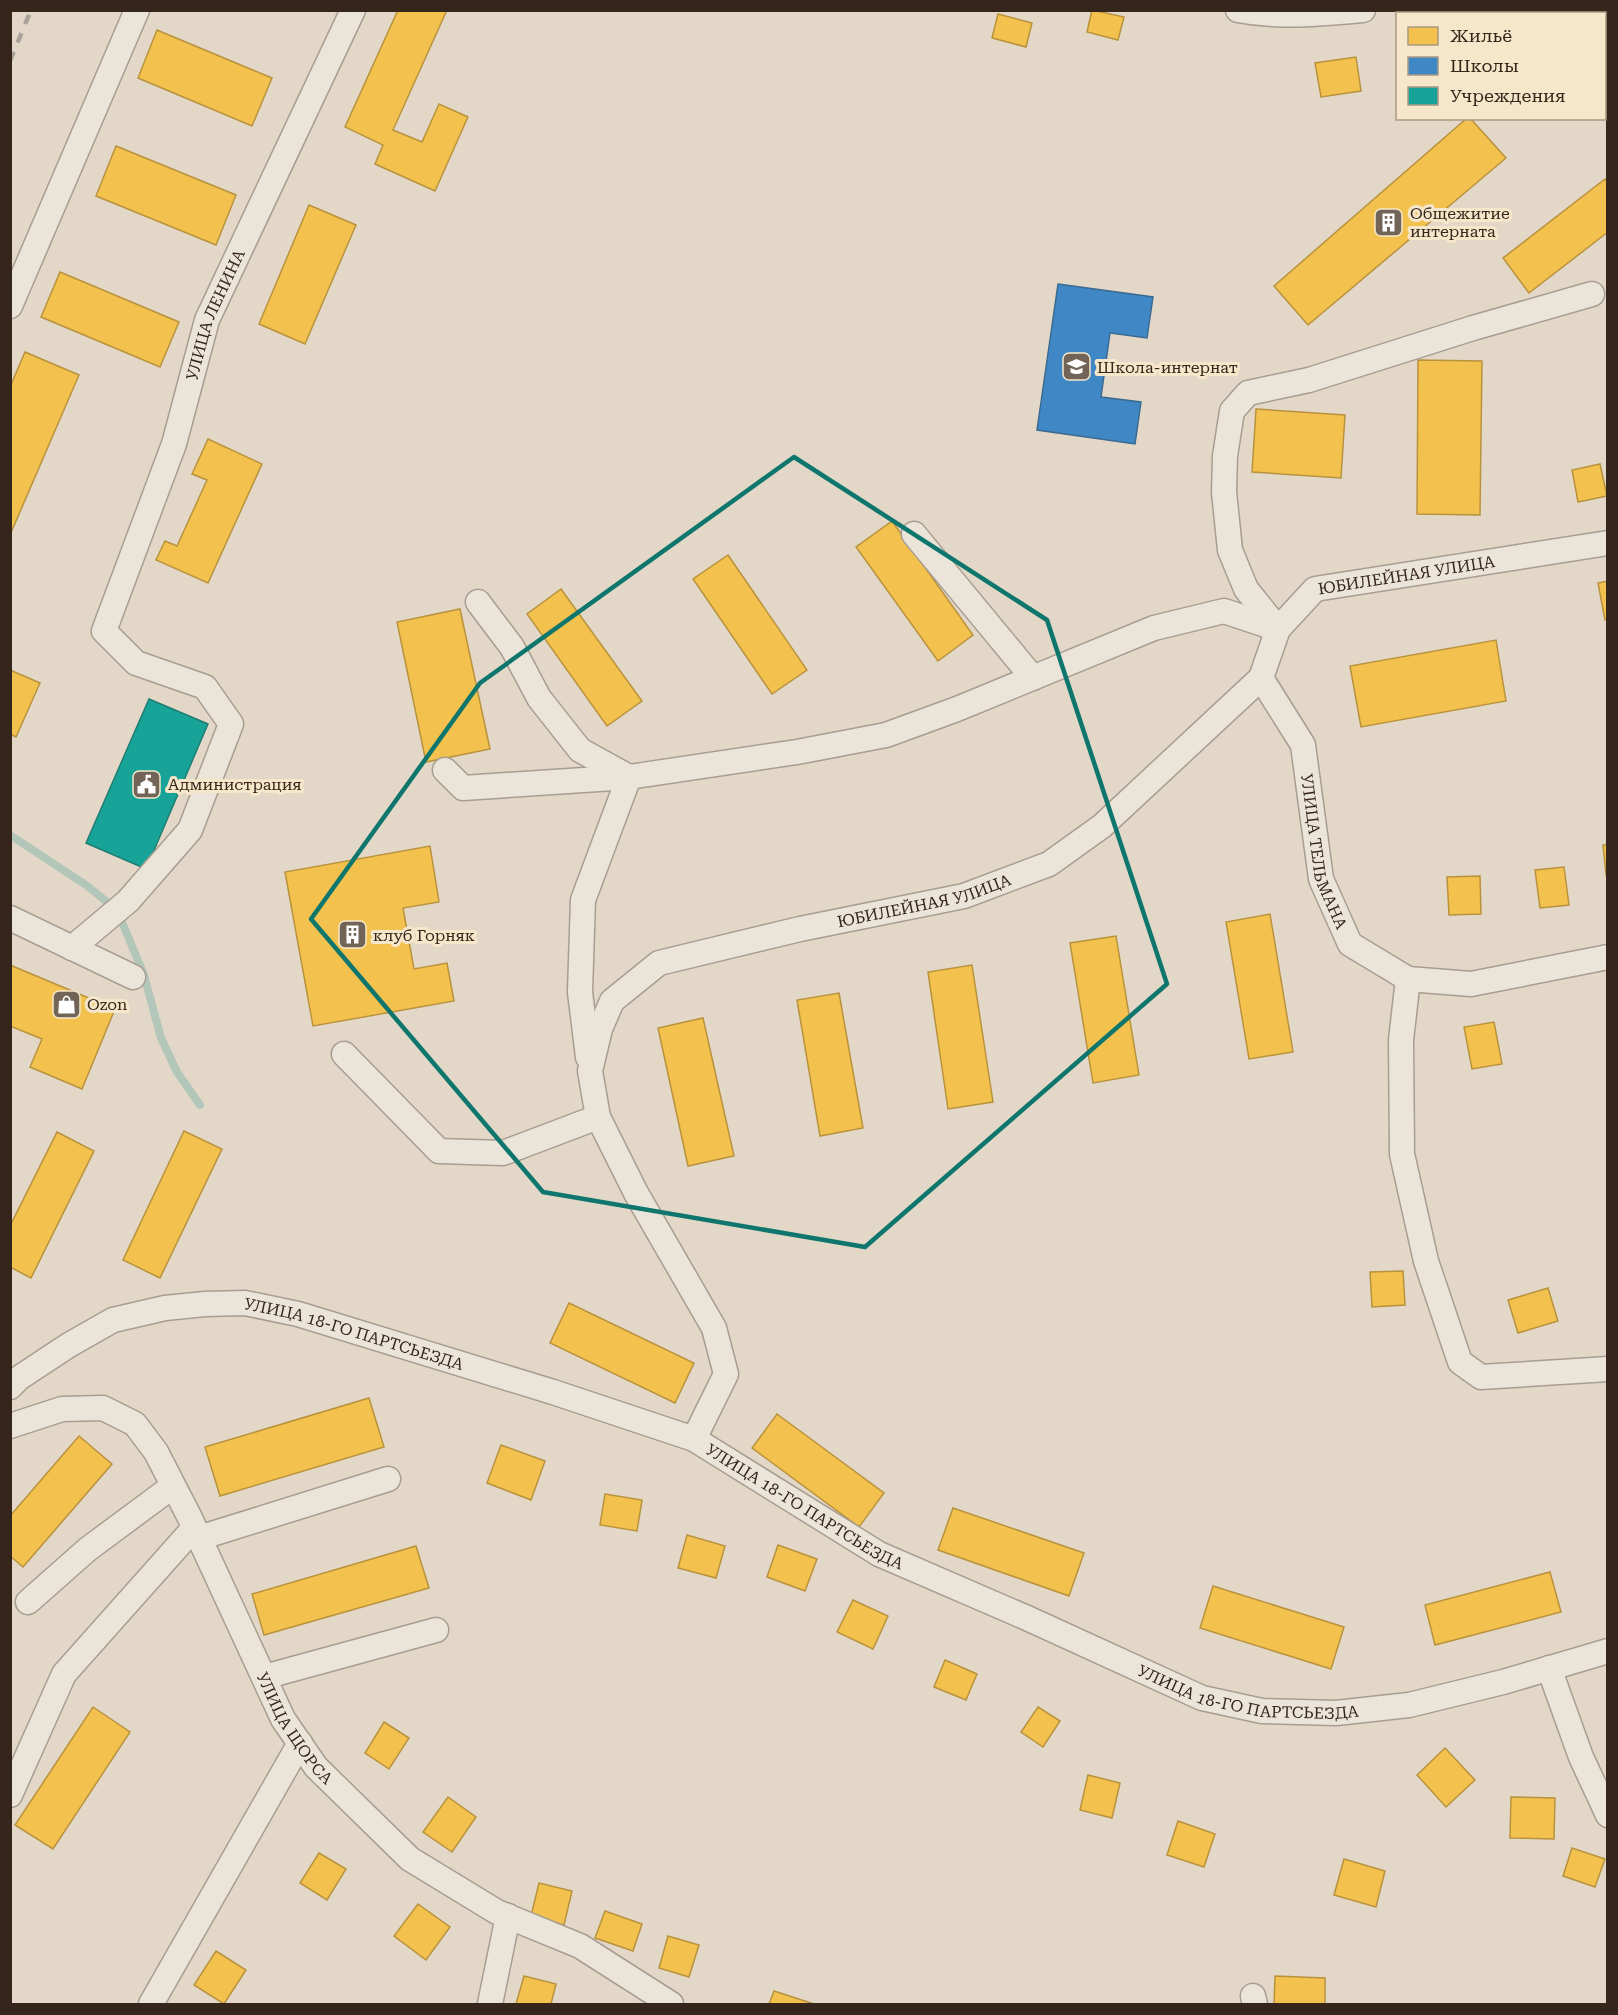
<svg xmlns="http://www.w3.org/2000/svg" width="1618" height="2015" viewBox="0 0 1618 2015" font-family="'Roboto Serif',serif">
  <style>
    .homes { fill: #f2c14e; stroke: #b9923e; stroke-width: 1.5 }
    .schools { fill: #3f88c5; stroke: #3c6a92; stroke-width: 1.5 }
    .public { fill: #17a398; stroke: #207d72; stroke-width: 1.5 }
    .lines { fill: none; stroke-linecap: round; stroke-linejoin: round }
    .stream { stroke: #b3c6ba; stroke-width: 8 }
    .minor-casing { stroke: #a79d91; stroke-width: 27 }
    .minor { stroke: #ebe4d9; stroke-width: 24 }
    .rail { stroke: #a9a29a; stroke-width: 4.5; stroke-dasharray: 10 10; stroke-linecap: butt }
    .marked { fill: none; stroke: #0f766e; stroke-width: 4.5; stroke-linejoin: round }
    .labels { text-anchor: middle; dominant-baseline: central; stroke-width: 6; stroke-linejoin: round; paint-order: stroke }
    .poi-label { font-size: 16px; fill: #35251a; stroke: #f6e7ca; text-anchor: start }
    .street-label { font-size: 16px; fill: #35251a; stroke: #f6e7ca }
  </style>
  <rect width="100%" height="100%" fill="#e3d8c7"/>
  <g class="homes">
    <path d="M 398,10 L 447,10 L 393,130 L 422,142 L 439,104 L 468,117 L 435,191 L 375,164 L 383,145 L 345,127 Z"/>
    <path d="M 1092,10 L 1124,17 L 1118,40 L 1087,32 Z"/>
    <path d="M 998,14 L 1032,23 L 1026,47 L 992,38 Z"/>
    <path d="M 157,30 L 272,78 L 252,126 L 138,78 Z"/>
    <path d="M 1356,57 L 1361,91 L 1321,97 L 1315,63 Z"/>
    <path d="M 1467,118 L 1470,118 L 1506,158 L 1308,325 L 1274,286 Z"/>
    <path d="M 116,146 L 236,195 L 216,245 L 96,196 Z"/>
    <path d="M 1605,179 L 1608,183 L 1608,232 L 1529,293 L 1503,258 Z"/>
    <path d="M 309,205 L 356,225 L 305,344 L 259,324 Z"/>
    <path d="M 60,272 L 179,322 L 160,367 L 41,317 Z"/>
    <path d="M 25,352 L 79,375 L 10,535 L 10,387 Z"/>
    <path d="M 1418,360 L 1482,361 L 1480,515 L 1417,514 Z"/>
    <path d="M 1256,409 L 1345,415 L 1341,478 L 1252,472 Z"/>
    <path d="M 208,439 L 262,464 L 208,583 L 156,560 L 165,541 L 177,546 L 207,480 L 192,474 Z"/>
    <path d="M 1600,464 L 1607,496 L 1578,502 L 1572,470 Z"/>
    <path d="M 892,521 L 973,635 L 938,661 L 856,547 Z"/>
    <path d="M 728,555 L 807,670 L 772,694 L 693,579 Z"/>
    <path d="M 1608,581 L 1608,620 L 1605,620 L 1598,583 Z"/>
    <path d="M 561,589 L 642,701 L 607,726 L 527,614 Z"/>
    <path d="M 460,609 L 490,749 L 426,762 L 397,622 Z"/>
    <path d="M 1496,640 L 1506,701 L 1361,727 L 1350,666 Z"/>
    <path d="M 10,670 L 40,683 L 16,737 L 10,734 Z"/>
    <path d="M 1603,845 L 1608,845 L 1608,875 L 1606,875 Z"/>
    <path d="M 430,846 L 439,902 L 403,908 L 414,969 L 447,963 L 454,1001 L 313,1026 L 285,872 Z"/>
    <path d="M 1564,867 L 1569,905 L 1540,908 L 1535,870 Z"/>
    <path d="M 1480,876 L 1481,914 L 1449,915 L 1447,877 Z"/>
    <path d="M 1270,914 L 1293,1052 L 1249,1059 L 1226,922 Z"/>
    <path d="M 1116,936 L 1139,1075 L 1093,1083 L 1070,943 Z"/>
    <path d="M 10,965 L 115,1009 L 82,1089 L 30,1067 L 42,1039 L 10,1026 Z"/>
    <path d="M 972,965 L 993,1102 L 948,1109 L 928,972 Z"/>
    <path d="M 839,993 L 863,1128 L 820,1136 L 797,1000 Z"/>
    <path d="M 703,1018 L 734,1156 L 688,1166 L 658,1028 Z"/>
    <path d="M 1494,1022 L 1502,1064 L 1472,1069 L 1464,1027 Z"/>
    <path d="M 184,1131 L 222,1149 L 160,1278 L 123,1260 Z"/>
    <path d="M 57,1132 L 94,1151 L 31,1278 L 10,1267 L 10,1226 Z"/>
    <path d="M 1403,1271 L 1405,1305 L 1372,1307 L 1370,1272 Z"/>
    <path d="M 1548,1288 L 1558,1321 L 1518,1333 L 1508,1300 Z"/>
    <path d="M 569,1303 L 694,1363 L 675,1403 L 550,1343 Z"/>
    <path d="M 369,1398 L 384,1447 L 220,1496 L 205,1447 Z"/>
    <path d="M 777,1414 L 884,1493 L 859,1527 L 752,1448 Z"/>
    <path d="M 79,1436 L 112,1464 L 23,1567 L 10,1556 L 10,1516 Z"/>
    <path d="M 501,1445 L 545,1461 L 531,1500 L 487,1483 Z"/>
    <path d="M 605,1494 L 642,1500 L 637,1531 L 600,1525 Z"/>
    <path d="M 953,1508 L 1084,1553 L 1069,1596 L 938,1550 Z"/>
    <path d="M 687,1535 L 725,1546 L 716,1578 L 678,1568 Z"/>
    <path d="M 778,1545 L 817,1559 L 805,1591 L 767,1577 Z"/>
    <path d="M 416,1546 L 429,1588 L 264,1635 L 252,1594 Z"/>
    <path d="M 1550,1572 L 1561,1612 L 1435,1645 L 1425,1605 Z"/>
    <path d="M 1213,1586 L 1344,1627 L 1331,1669 L 1200,1628 Z"/>
    <path d="M 853,1600 L 888,1616 L 873,1649 L 837,1632 Z"/>
    <path d="M 945,1660 L 977,1674 L 966,1700 L 934,1687 Z"/>
    <path d="M 93,1707 L 130,1732 L 53,1849 L 15,1825 Z"/>
    <path d="M 1038,1707 L 1060,1721 L 1043,1747 L 1021,1732 Z"/>
    <path d="M 384,1722 L 409,1738 L 389,1769 L 365,1753 Z"/>
    <path d="M 1445,1748 L 1475,1780 L 1446,1807 L 1417,1775 Z"/>
    <path d="M 1088,1775 L 1120,1783 L 1112,1818 L 1080,1810 Z"/>
    <path d="M 448,1797 L 476,1817 L 452,1852 L 423,1832 Z"/>
    <path d="M 1511,1797 L 1555,1798 L 1554,1839 L 1510,1838 Z"/>
    <path d="M 1178,1821 L 1215,1834 L 1204,1867 L 1167,1855 Z"/>
    <path d="M 1572,1848 L 1605,1859 L 1595,1887 L 1563,1876 Z"/>
    <path d="M 319,1853 L 346,1869 L 327,1900 L 300,1883 Z"/>
    <path d="M 1344,1859 L 1385,1871 L 1376,1907 L 1334,1895 Z"/>
    <path d="M 539,1883 L 572,1891 L 564,1925 L 531,1916 Z"/>
    <path d="M 418,1904 L 450,1927 L 426,1960 L 394,1936 Z"/>
    <path d="M 605,1911 L 642,1924 L 633,1951 L 595,1938 Z"/>
    <path d="M 668,1936 L 699,1945 L 689,1977 L 659,1968 Z"/>
    <path d="M 216,1951 L 246,1970 L 224,2004 L 194,1985 Z"/>
    <path d="M 524,1976 L 556,1984 L 551,2004 L 516,2004 Z"/>
    <path d="M 1275,1976 L 1325,1978 L 1325,2004 L 1274,2004 Z"/>
    <path d="M 774,1991 L 814,2004 L 769,2004 Z"/>
  </g>
  <path class="schools" d="M 1058,284 L 1153,297 L 1147,338 L 1110,333 L 1101,397 L 1141,402 L 1135,444 L 1037,430 Z"/>
  <path class="public" d="M 149,699 L 208,724 L 146,869 L 86,843 Z"/>
  <g class="lines">
    <path class="stream" d="M 10,835 L 86,885 L 117,910 L 144,975 L 161,1038 L 177,1072 L 200,1105"/>
    <defs>
      <g id="minor">
        <path d="M 1238,10 C 1280,18 1321,14 1363,10"/>
        <path d="M 10,306 L 137,10"/>
        <path d="M 914,534 L 1033,678"/>
        <path d="M 478,602 L 512,647 L 539,698 L 580,750 L 629,777 L 583,900 L 580,992 L 588,1057"/>
        <path d="M 1278,629 L 1246,589 L 1230,550 L 1224,492 L 1225,456 L 1232,411 L 1248,393 L 1309,380 L 1473,328 L 1592,294"/>
        <path id="s1" d="M 1261,678 L 1303,745 L 1321,879 L 1350,944 L 1408,979 L 1471,984 L 1608,957"/>
        <path d="M 445,770 L 463,788 L 629,777 L 797,752 L 886,735 L 957,709 L 1154,628 L 1224,611 L 1278,629"/>
        <path d="M 10,918 L 133,977"/>
        <path id="s2" d="M 72,948 L 128,901 L 190,830 L 231,724 L 205,687 L 136,663 L 104,631 L 174,444 L 207,320 L 353,10"/>
        <path d="M 1408,979 L 1401,1040 L 1402,1154 L 1426,1261 L 1460,1362 L 1481,1377 L 1608,1369"/>
        <path d="M 344,1054 L 439,1151 L 503,1153 L 598,1117"/>
        <path id="s3" d="M 10,1387 L 19,1378 L 69,1345 L 113,1320 L 165,1308 L 205,1304 L 245,1303 L 298,1314 L 553,1392 L 694,1439 L 879,1554 L 1027,1618 L 1202,1698 L 1262,1711 L 1336,1713 L 1409,1705 L 1503,1682 L 1608,1651"/>
        <path id="s4" d="M 10,1426 L 62,1409 L 103,1408 L 135,1424 L 156,1452 L 190,1518 L 283,1719 L 316,1767 L 410,1859 L 497,1912 L 580,1946 L 671,2004"/>
        <path id="s5" d="M 694,1439 L 726,1374 L 714,1328 L 636,1193 L 598,1117 L 590,1071 L 600,1029 L 612,1001 L 659,963 L 800,929 L 964,896 L 1049,864 L 1102,826 L 1261,678 L 1278,629 L 1315,589 L 1608,543"/>
        <path d="M 199,1538 L 388,1479"/>
        <path d="M 28,1602 L 88,1549 L 173,1486"/>
        <path d="M 1549,1668 L 1581,1757 L 1608,1815"/>
        <path d="M 264,1677 L 436,1630"/>
        <path d="M 10,1795 L 64,1674 L 194,1528"/>
        <path d="M 1253,1996 L 1255,2004"/>
        <path d="M 151,2004 L 300,1743"/>
        <path d="M 490,2004 L 508,1916"/>
      </g>
    </defs>
    <use href="#minor" class="minor-casing"/>
    <use href="#minor" class="minor"/>
    <path class="rail" d="M 10,61 L 31,10"/>
  </g>
  <path class="marked" d="M 794,457 L 1047,620 L 1167,984 L 865,1247 L 543,1192 L 311,919 L 480,683 Z"/>
  <defs>
    <symbol id="building-square" viewBox="-11 -11 22 22"><rect x="-9" y="-9" width="18" height="18" rx="4" fill="#726457" stroke="#f6e7ca"/><path d="M-4-6H4V6H1V3H-1V6H-4ZM-2.5-4.3h1.7v1.8h-1.7ZM.8-4.3h1.7v1.8H.8ZM-2.5-1h1.7V.8h-1.7ZM.8-1h1.7V.8H.8Z" fill="#fff"/></symbol>
    <symbol id="school-square" viewBox="-11 -11 22 22"><rect x="-9" y="-9" width="18" height="18" rx="4" fill="#726457" stroke="#f6e7ca"/><path d="M0-5L7-2L0 1L-7-2ZM-4 1L0 2.5L4 1V4Q0 6-4 4Z" fill="#fff"/></symbol>
    <symbol id="civic-square" viewBox="-11 -11 22 22"><rect x="-9" y="-9" width="18" height="18" rx="4" fill="#726457" stroke="#f6e7ca"/><path d="M-.6-6.5H3V-4.5H.6V-3L4-1V1h2V6H-6V1h2V-1L-.6-3ZM-1.2 2.5V6h2.4V2.5Z" fill="#fff"/></symbol>
    <symbol id="shop-square" viewBox="-11 -11 22 22"><rect x="-9" y="-9" width="18" height="18" rx="4" fill="#726457" stroke="#f6e7ca"/><path d="M-5-2.5h2.3a2.7 3.5 0 0 1 5.4 0H5L5.5 6h-11ZM-1.5-2.5h3a1.5 2.3 0 0 0-3 0Z" fill="#fff"/></symbol>
  </defs>
  <g fill-rule="evenodd">
    <use href="#building-square" x="1372" y="206" width="33" height="33"/>
    <use href="#school-square" x="1060" y="350" width="33" height="33"/>
    <use href="#civic-square" x="130" y="768" width="33" height="33"/>
    <use href="#building-square" x="336" y="918" width="33" height="33"/>
    <use href="#shop-square" x="50" y="988" width="33" height="33"/>
  </g>
  <g class="labels">
    <g class="poi-label">
      <text x="1410" y="213">Общежитие<tspan x="1410" dy="18">интерната</tspan></text>
      <text x="1097" y="367">Школа-интернат</text>
      <text x="168" y="784">Администрация</text>
      <text x="373" y="935">клуб Горняк</text>
      <text x="87" y="1004">Ozon</text>
    </g>
    <g class="street-label">
      <text stroke="none"><textPath href="#s2" startOffset="780">УЛИЦА ЛЕНИНА</textPath></text>
      <text stroke="none"><textPath href="#s5" startOffset="1426">ЮБИЛЕЙНАЯ УЛИЦА</textPath></text>
      <text stroke="none"><textPath href="#s1" startOffset="188">УЛИЦА ТЕЛЬМАНА</textPath></text>
      <text stroke="none"><textPath href="#s5" startOffset="814">ЮБИЛЕЙНАЯ УЛИЦА</textPath></text>
      <text stroke="none"><textPath href="#s3" startOffset="370">УЛИЦА 18-ГО ПАРТСЬЕЗДА</textPath></text>
      <text stroke="none"><textPath href="#s3" startOffset="856">УЛИЦА 18-ГО ПАРТСЬЕЗДА</textPath></text>
      <text stroke="none"><textPath href="#s3" startOffset="1342">УЛИЦА 18-ГО ПАРТСЬЕЗДА</textPath></text>
      <text stroke="none"><textPath href="#s4" startOffset="476">УЛИЦА ЩОРСА</textPath></text>
    </g>
  </g>
  <rect width="1618" height="2015" fill="none" stroke="#35251a" stroke-width="24"/>
  <rect x="1396" y="12" width="210" height="108" fill="#f6e7ca" stroke="#a99984" stroke-width="1.5"/>
  <rect x="1408" y="27" width="30" height="18" fill="#f2c14e" stroke="#a99984" stroke-width="1.5"/>
  <text x="1450" y="42" font-size="18" fill="#35251a">Жильё</text>
  <rect x="1408" y="57" width="30" height="18" fill="#3f88c5" stroke="#a99984" stroke-width="1.5"/>
  <text x="1450" y="72" font-size="18" fill="#35251a">Школы</text>
  <rect x="1408" y="87" width="30" height="18" fill="#17a398" stroke="#a99984" stroke-width="1.5"/>
  <text x="1450" y="102" font-size="18" fill="#35251a">Учреждения</text>
</svg>
